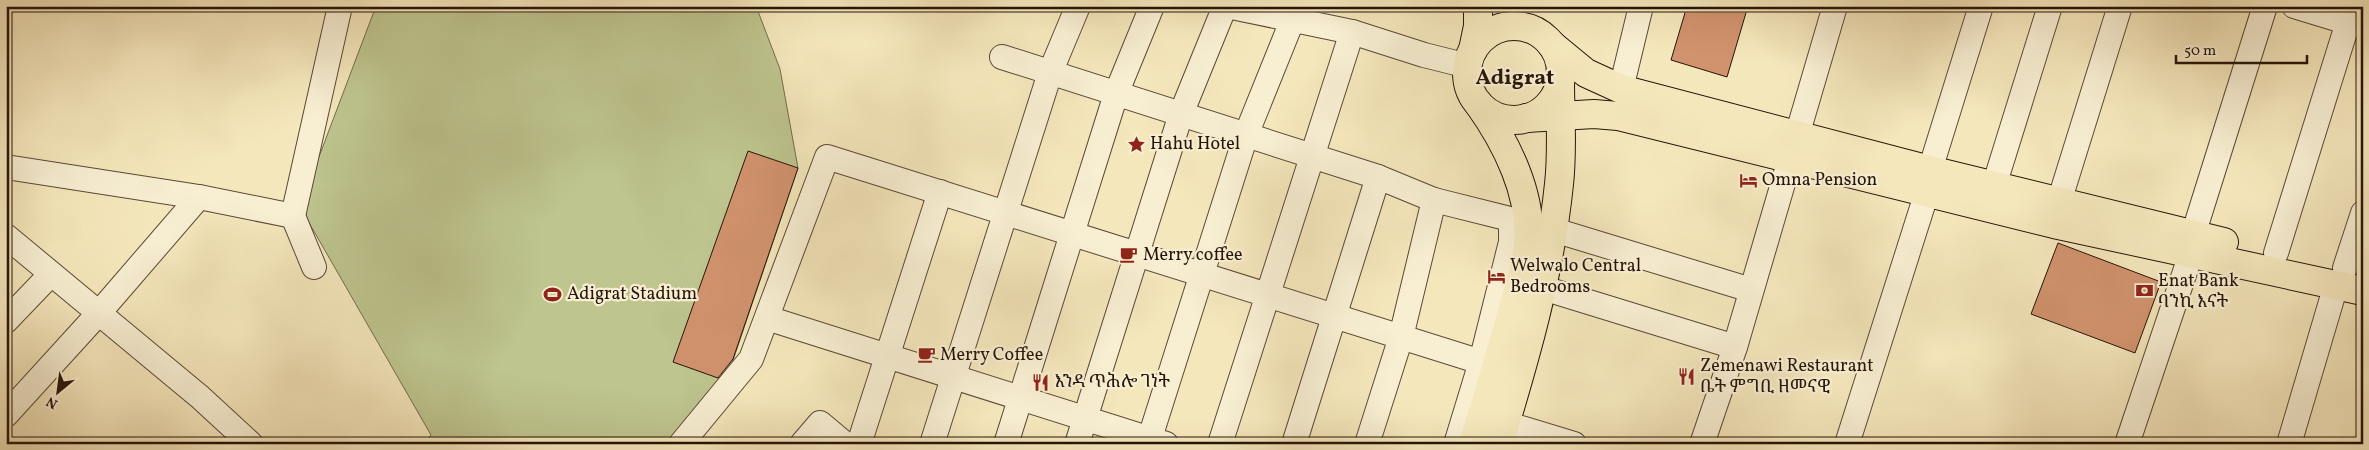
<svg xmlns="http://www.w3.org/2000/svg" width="2369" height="450" viewBox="0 0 2369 450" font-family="Vollkorn,'Noto Serif Ethiopic',serif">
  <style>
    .green { fill: #bec58f; stroke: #726c4c }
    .building { fill: #d1936e; stroke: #261408 }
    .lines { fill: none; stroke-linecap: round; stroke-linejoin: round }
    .minor-casing { stroke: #5a4935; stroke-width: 26 }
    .major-casing { stroke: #261408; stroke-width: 30 }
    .highway-casing { stroke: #261408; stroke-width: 30 }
    .minor { stroke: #f8efd3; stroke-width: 24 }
    .major { stroke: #f5e7bc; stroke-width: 28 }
    .highway { stroke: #f5e7bc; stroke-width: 28 }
    .labels { text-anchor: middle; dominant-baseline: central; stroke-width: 4.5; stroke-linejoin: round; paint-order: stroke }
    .poi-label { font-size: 18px; fill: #261408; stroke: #f8efd3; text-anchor: start }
    .district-label { font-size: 22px; font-weight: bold; fill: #261408; stroke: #f8efd3 }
  </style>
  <rect width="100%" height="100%" fill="#f5e7bc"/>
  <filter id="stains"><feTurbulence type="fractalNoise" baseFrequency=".004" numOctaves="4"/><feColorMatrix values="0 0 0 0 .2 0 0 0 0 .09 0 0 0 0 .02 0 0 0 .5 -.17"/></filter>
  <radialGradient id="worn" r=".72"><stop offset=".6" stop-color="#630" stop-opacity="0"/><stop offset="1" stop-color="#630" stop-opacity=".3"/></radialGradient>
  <path class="green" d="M 376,6 L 756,6 L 780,69 L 798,168 L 726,381 L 675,444 L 424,444 L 431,435 L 300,207 Z"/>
  <g class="building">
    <path d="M 1687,6 L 1748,6 L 1727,77 L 1671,60 Z"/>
    <path d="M 748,151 L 798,168 L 733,359 L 718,378 L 673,362 Z"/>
    <path d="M 2058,243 L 2161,282 L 2135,353 L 2031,314 Z"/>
  </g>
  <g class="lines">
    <defs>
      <g id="minor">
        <path d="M 1227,6 L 1352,32 L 1424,55 L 1468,66"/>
        <path d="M 2294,6 L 2363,27"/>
        <path d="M 1002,57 L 1378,177 L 1434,200 L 1554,230 L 1751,290"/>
        <path d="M 1621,89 L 1641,6"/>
        <path d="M 6,167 L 199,197 L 293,216 L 340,6"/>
        <path d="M 1994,186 L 2050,6"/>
        <path d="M 2059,202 L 2120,6"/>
        <path d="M 293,216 L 314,267"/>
        <path d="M 6,236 L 200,397 L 251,444"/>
        <path d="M 2276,253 L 2353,6"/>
        <path d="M 2345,268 L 2363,213"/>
        <path d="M 1543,288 L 1735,347"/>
        <path d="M 767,318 L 1166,444"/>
        <path d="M 6,321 L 51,274"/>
        <path d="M 6,415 L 98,314 L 199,197"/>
        <path d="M 1488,418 L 1574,444"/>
        <path d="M 681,444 L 751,359 L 827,157 L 1481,362"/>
        <path d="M 802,444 L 820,423 L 845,444"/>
        <path d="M 859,444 L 940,192"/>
        <path d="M 932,444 L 1050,73 L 1078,6"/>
        <path d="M 1006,444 L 1116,94 L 1152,6"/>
        <path d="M 1077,444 L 1181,114 L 1225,6"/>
        <path d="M 1148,444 L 1246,135 L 1292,21"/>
        <path d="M 1220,444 L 1352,32"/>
        <path d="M 1294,444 L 1378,177"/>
        <path d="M 1367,444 L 1401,337 L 1434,200"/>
        <path d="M 1456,444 L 1481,362 L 1511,242 L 1511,220"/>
        <path d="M 1702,444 L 1735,347 L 1835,6"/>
        <path d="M 1847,444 L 1927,192 L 1930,170 L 1981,6"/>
        <path d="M 2127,444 L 2191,254 L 2193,235 L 2265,6"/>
        <path d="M 2289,444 L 2336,285"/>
      </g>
      <g id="major">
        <path d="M 1552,45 L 1586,73 L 1621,89 L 1930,170 L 2224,242"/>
        <path d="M 1526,118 L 1594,114 L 1618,116 L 2054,224 L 2363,291"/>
      </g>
      <g id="highway">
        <circle cx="1514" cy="73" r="47"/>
        <path d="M 1473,50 L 1478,26 L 1478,6"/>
        <path d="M 1473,444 C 1486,402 1498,361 1510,319 C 1516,295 1526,270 1528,245 C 1533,195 1506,142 1478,103"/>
        <path d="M 1499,444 C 1525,359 1550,273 1559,184 C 1563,150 1560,114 1560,80"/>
      </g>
    </defs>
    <use href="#minor" class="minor-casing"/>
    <use href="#major" class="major-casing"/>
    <use href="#highway" class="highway-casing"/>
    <use href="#minor" class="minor"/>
    <use href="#major" class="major"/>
    <use href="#highway" class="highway"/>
  </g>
  <defs>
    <symbol id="sight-bare" viewBox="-9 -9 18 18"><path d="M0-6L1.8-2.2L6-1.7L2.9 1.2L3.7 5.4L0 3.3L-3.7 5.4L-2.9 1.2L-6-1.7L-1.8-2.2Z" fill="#8f2418" stroke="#f8efd3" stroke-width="2.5" paint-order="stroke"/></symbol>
    <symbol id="hotel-bare" viewBox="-9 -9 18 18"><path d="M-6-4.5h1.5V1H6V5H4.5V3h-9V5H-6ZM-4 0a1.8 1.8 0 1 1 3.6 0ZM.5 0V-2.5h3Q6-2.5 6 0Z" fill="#8f2418" stroke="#f8efd3" stroke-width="2.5" paint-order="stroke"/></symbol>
    <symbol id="cafe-bare" viewBox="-9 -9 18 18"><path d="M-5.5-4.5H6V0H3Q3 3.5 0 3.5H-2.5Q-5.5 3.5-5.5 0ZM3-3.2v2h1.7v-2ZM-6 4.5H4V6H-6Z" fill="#8f2418" stroke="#f8efd3" stroke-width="2.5" paint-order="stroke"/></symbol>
    <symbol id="bank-bare" viewBox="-9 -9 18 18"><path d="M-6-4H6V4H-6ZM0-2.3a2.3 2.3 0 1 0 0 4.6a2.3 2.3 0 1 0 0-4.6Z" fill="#8f2418" stroke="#f8efd3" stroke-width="2.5" paint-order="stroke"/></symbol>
    <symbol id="stadium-bare" viewBox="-9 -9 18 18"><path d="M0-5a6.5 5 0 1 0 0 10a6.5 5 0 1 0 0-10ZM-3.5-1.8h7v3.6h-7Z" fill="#8f2418" stroke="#f8efd3" stroke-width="2.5" paint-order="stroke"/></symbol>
    <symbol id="restaurant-bare" viewBox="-9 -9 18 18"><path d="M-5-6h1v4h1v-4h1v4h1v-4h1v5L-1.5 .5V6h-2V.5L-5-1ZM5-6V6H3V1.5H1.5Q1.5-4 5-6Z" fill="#8f2418" stroke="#f8efd3" stroke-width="2.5" paint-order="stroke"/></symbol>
  </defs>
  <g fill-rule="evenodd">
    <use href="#sight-bare" x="1124" y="132" width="25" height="25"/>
    <use href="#hotel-bare" x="1736" y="168" width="25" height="25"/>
    <use href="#cafe-bare" x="1116" y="242" width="25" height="25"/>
    <use href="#hotel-bare" x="1484" y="264" width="25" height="25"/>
    <use href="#bank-bare" x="2132" y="278" width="25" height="25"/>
    <use href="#stadium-bare" x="540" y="282" width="25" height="25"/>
    <use href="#cafe-bare" x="914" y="342" width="25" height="25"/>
    <use href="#restaurant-bare" x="1674" y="364" width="25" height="25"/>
    <use href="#restaurant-bare" x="1028" y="370" width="25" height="25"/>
  </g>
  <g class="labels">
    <g class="poi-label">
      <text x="1150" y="144">Hahu Hotel</text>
      <text x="1762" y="180">Omna Pension</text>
      <text x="1143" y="255">Merry coffee</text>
      <text x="1510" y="266">Welwalo Central<tspan x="1510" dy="21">Bedrooms</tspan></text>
      <text x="2158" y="281">Enat Bank<tspan x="2158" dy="21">ባንኪ እናት</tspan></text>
      <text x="567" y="294">Adigrat Stadium</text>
      <text x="940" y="355">Merry Coffee</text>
      <text x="1700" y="366">Zemenawi Restaurant<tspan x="1700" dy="21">ቤት ምግቢ ዘመናዊ</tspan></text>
      <text x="1055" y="382">እንዳ ጥሕሎ ገነት</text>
    </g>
    <g class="district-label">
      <text x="1515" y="78">Adigrat</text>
    </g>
  </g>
  <rect width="2369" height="450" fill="none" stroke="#f5e7bc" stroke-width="25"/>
  <rect x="8" y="8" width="2354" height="435" fill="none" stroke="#261408" stroke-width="2.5"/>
  <rect x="12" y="12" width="2344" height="425" fill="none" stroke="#261408"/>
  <g transform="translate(58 392) rotate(209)" stroke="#f8efd3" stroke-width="4" paint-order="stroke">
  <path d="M0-4L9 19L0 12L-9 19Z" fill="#261408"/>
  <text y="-8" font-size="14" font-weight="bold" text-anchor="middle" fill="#261408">N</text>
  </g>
  <path d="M2176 55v8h131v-8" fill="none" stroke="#261408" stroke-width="2.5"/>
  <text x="2184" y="55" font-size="15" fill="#261408" stroke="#f8efd3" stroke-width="4" paint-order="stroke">50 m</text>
  <rect width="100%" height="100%" filter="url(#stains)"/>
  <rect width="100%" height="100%" fill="url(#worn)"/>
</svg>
